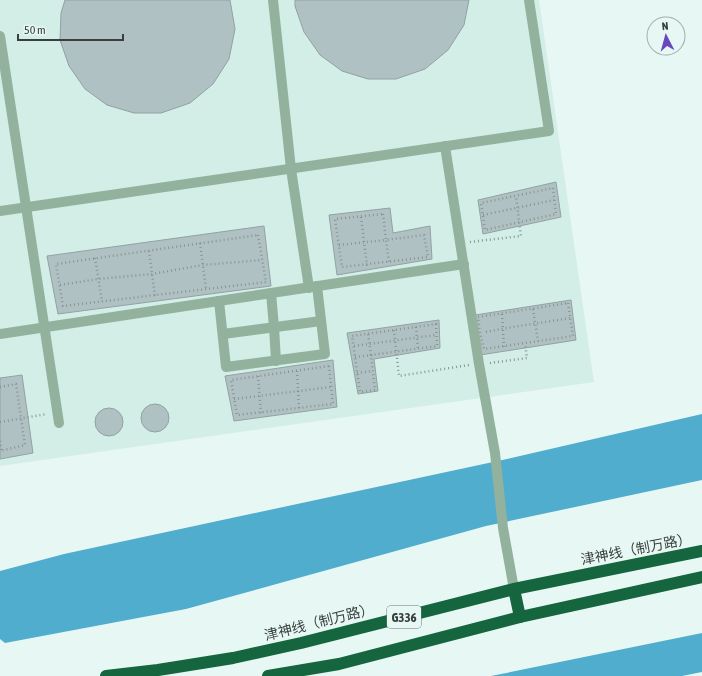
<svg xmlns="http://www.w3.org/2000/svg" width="702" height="676" viewBox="0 0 702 676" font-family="'Asap Condensed','Noto Sans SC',sans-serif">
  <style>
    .built { fill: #d3ede7 }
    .water { fill: #51adcd }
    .building { fill: #b0c1c3; stroke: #91a2a3 }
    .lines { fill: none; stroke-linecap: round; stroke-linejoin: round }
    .path { stroke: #8a9592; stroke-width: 2.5; stroke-dasharray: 1 3; stroke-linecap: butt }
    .minor { stroke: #93b29e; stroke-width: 10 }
    .highway { stroke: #15653e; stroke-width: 12 }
    .labels { text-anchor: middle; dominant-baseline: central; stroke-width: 3; stroke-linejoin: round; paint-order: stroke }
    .shield { fill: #e7f8f4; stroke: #6c7674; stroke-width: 1 }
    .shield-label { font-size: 13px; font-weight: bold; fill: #383f3d }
    .street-label { font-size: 14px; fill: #383f3d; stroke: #e7f8f4 }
  </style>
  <rect width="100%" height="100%" fill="#e7f8f4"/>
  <path class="built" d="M 0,0 L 539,0 L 594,382 L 0,466 Z"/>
  <g class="water">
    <path d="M 702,414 L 702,480 L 486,526 L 186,609 L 5,643 L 0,639 L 0,571 L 64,554 L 507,459 Z"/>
    <path d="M 702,633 L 702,672 L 682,676 L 491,676 Z"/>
  </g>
  <g class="building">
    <path d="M 65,0 L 230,0 L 235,29 L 229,59 L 213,84 L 190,103 L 161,113 L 134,113 L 107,105 L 85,89 L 69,66 L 60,40 L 61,13 Z"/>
    <path d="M 295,0 L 469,0 L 464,25 L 448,50 L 425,69 L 396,79 L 368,79 L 342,71 L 320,55 L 304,32 L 295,6 Z"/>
    <path d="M 556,182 L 561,217 L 483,234 L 478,200 Z"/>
    <path d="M 390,208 L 393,233 L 430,226 L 432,259 L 337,275 L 329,215 Z"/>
    <path d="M 264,226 L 271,286 L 58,314 L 47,256 Z"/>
    <path d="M 571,300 L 576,340 L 480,355 L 475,315 Z"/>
    <path d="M 439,320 L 440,348 L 374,359 L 378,391 L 358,394 L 347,333 Z"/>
    <path d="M 333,360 L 337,407 L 234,421 L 225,376 Z"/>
    <path d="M 22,375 L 33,453 L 0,459 L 0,378 Z"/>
    <circle cx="155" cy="418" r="14"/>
    <circle cx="109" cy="422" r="14"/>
  </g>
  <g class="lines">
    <g class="path">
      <path d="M 553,188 L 556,214 L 485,230 L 481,203 Z"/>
      <path d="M 383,214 L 386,240 L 424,235 L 428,257 L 342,267 L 335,219 Z"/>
      <path d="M 483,215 L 554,200"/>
      <path d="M 361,217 L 367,266"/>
      <path d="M 258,235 L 266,282 L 63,306 L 56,264 Z"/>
      <path d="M 470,242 L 521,236 L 516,196"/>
      <path d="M 200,243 L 206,289"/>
      <path d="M 339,245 L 386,240 L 389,262"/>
      <path d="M 149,251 L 155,296"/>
      <path d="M 95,258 L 102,301"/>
      <path d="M 60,285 L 98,279 L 152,274 L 203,265 L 262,260"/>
      <path d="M 568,303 L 573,336 L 484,349 L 480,333 L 478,317 Z"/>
      <path d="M 533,309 L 538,341"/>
      <path d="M 502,314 L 504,347"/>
      <path d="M 436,324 L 437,346 L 371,355 L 375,390 L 360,392 L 352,336 Z"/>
      <path d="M 416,327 L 418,349"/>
      <path d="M 394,330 L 399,376 L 469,365"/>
      <path d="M 486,332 C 513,326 542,323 570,318"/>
      <path d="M 354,346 L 436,335"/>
      <path d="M 355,357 L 371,355 L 368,333"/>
      <path d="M 490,363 L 527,358 L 525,344"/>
      <path d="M 329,366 L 333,404 L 237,415 L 231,380 Z"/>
      <path d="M 297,371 L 299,408"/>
      <path d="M 357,373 L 372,371"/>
      <path d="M 258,376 L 261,413"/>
      <path d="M 0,387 L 16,384 L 25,445 L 0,451"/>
      <path d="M 234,399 L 331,387"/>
      <path d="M 0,422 L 47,414"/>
      <path d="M 0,441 L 1,450"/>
    </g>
    <g class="minor">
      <path d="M 273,0 L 291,169 L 309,288"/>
      <path d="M 0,36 L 59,423"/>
      <path d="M 445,146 L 479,364 L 495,453 L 503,528 L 514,589"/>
      <path d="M 0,211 L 549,131 L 529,0"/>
      <path d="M 271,293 L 274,327 L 276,361"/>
      <path d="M 219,301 L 226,367 L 325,354 L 317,286"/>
      <path d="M 0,334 L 464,264"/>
      <path d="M 223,334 L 321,321"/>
    </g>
    <g class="highway">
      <path d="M 514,589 L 520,617"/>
      <path d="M 106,676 L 158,670 L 233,658 L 301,643 L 514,589 L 702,551"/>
      <path d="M 268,676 L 339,664 L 520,617 L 702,577"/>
    </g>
  </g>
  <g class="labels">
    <rect class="shield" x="387" y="606" width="34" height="22" rx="3"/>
    <g class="shield-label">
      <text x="404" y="617">G336</text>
    </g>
    <g class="street-label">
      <text transform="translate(636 549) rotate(-11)">津神线（制万路）</text>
      <text transform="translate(319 622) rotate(-14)">津神线（制万路）</text>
    </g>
  </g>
  <g transform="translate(666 36) rotate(354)"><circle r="19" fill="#e7f8f4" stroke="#a1aeab"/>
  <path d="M0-3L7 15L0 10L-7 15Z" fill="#6947bf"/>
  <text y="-6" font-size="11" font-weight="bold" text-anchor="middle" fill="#383f3d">N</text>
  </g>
  <path d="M18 34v6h105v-6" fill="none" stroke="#383f3d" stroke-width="2"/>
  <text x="24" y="34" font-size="12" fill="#383f3d" stroke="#e7f8f4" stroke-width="3" paint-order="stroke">50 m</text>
</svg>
